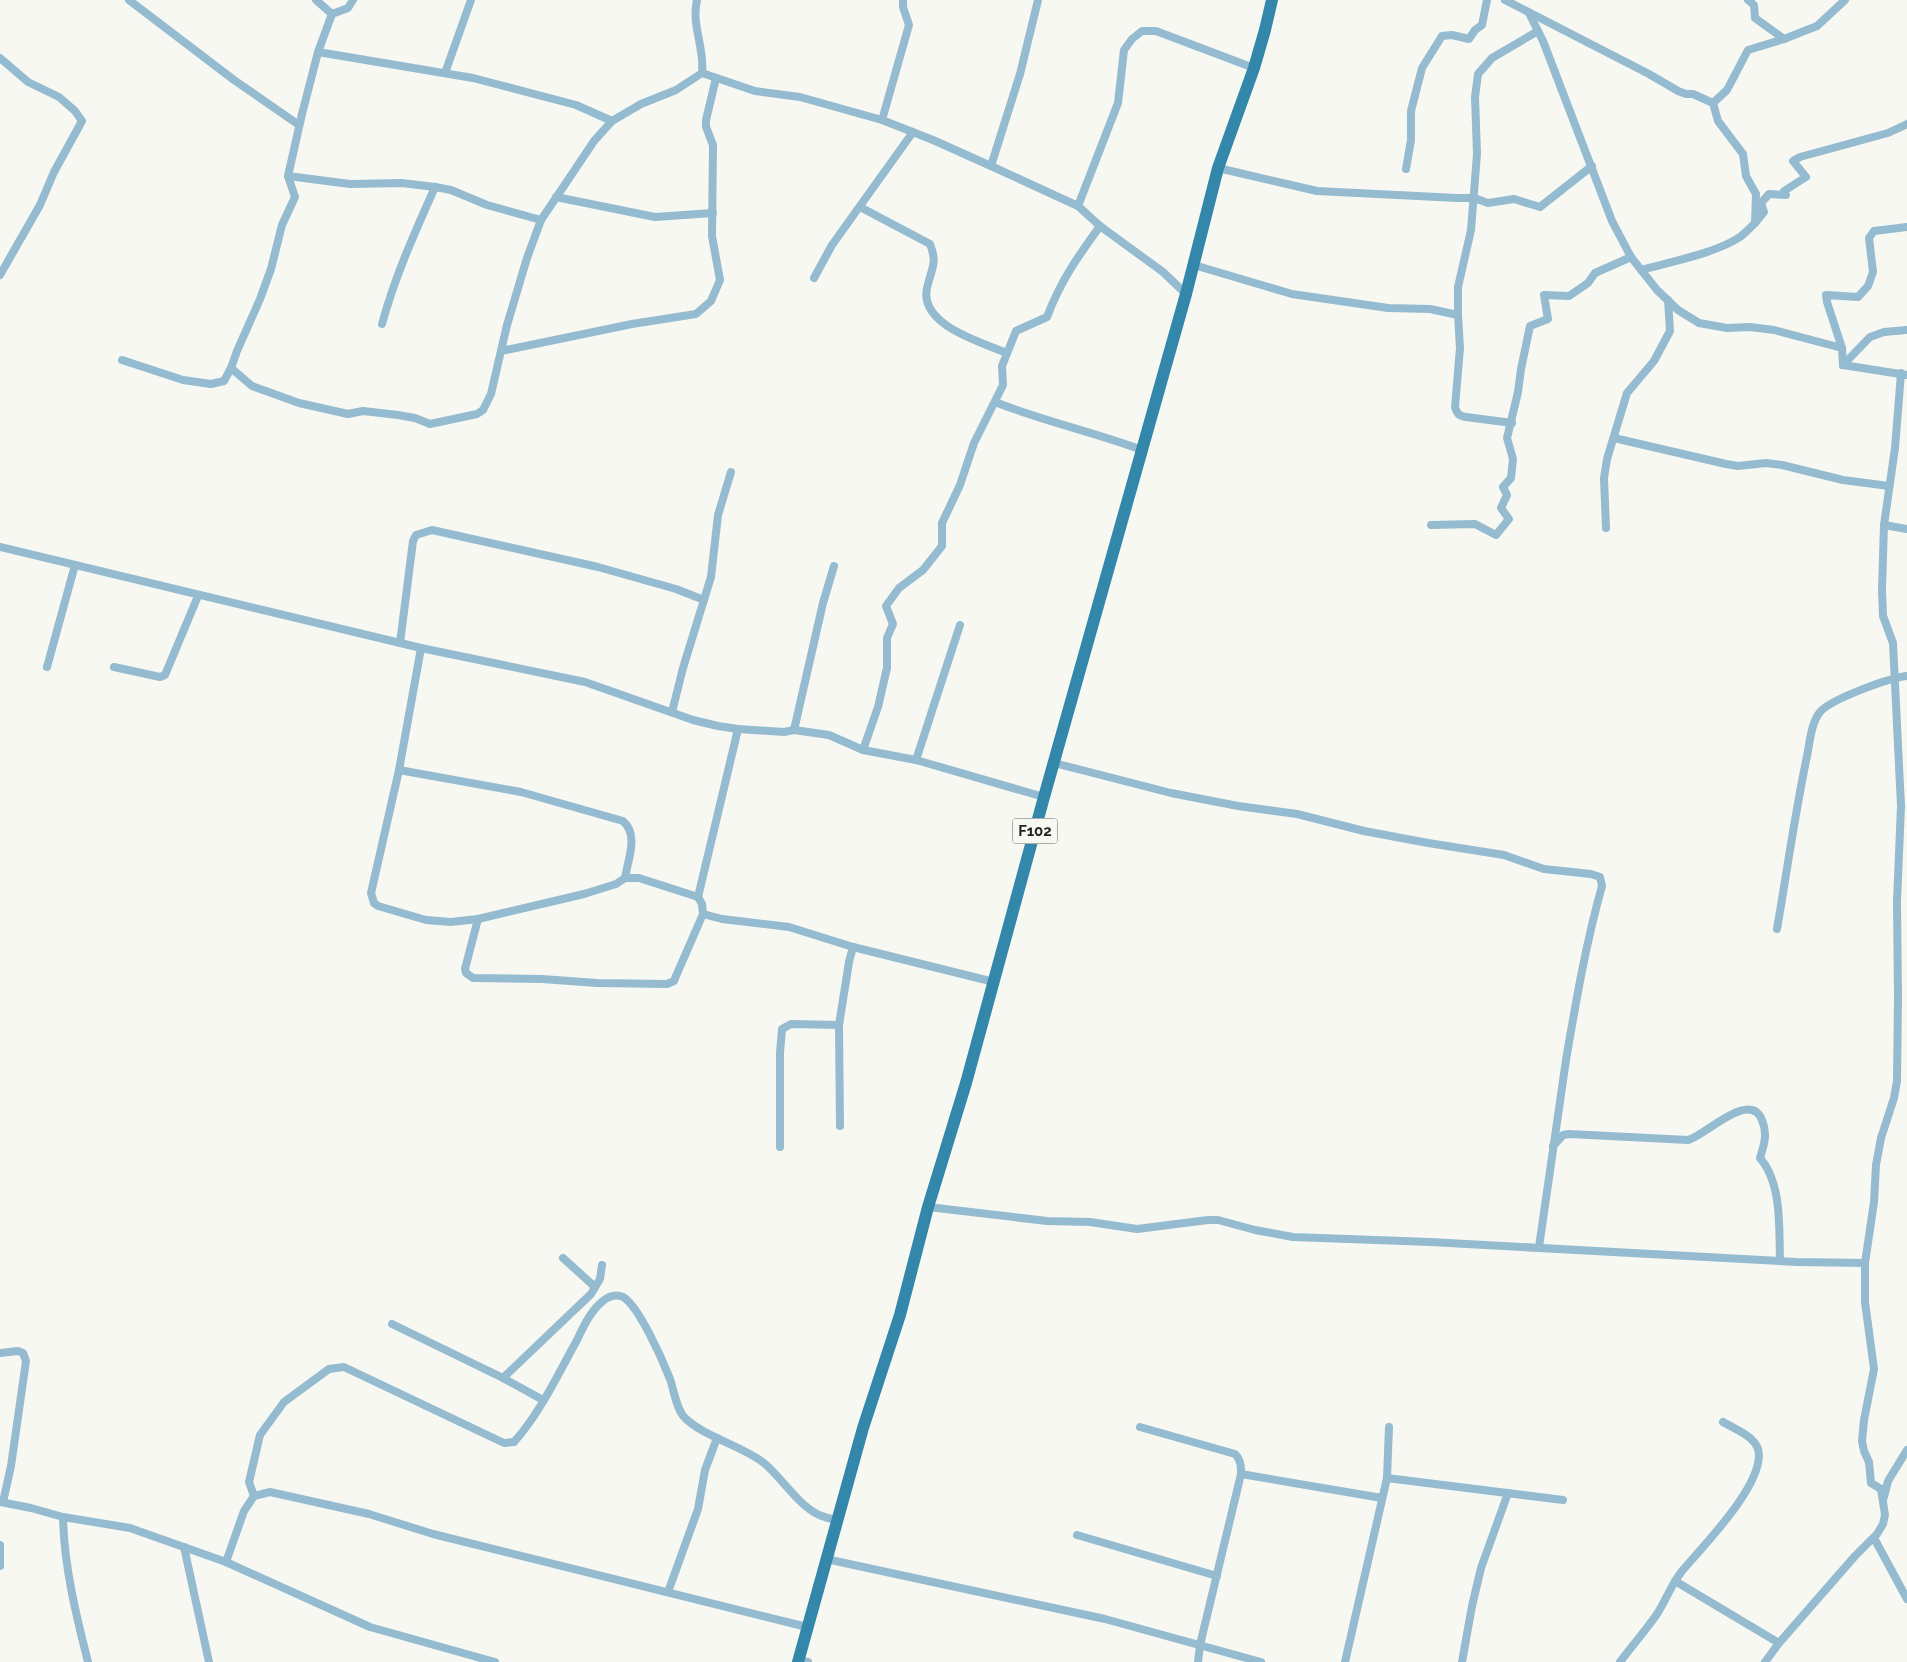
<svg xmlns="http://www.w3.org/2000/svg" width="1907" height="1662" viewBox="0 0 1907 1662" font-family="Raleway,sans-serif">
  <style>
    .lines { fill: none; stroke-linecap: round; stroke-linejoin: round }
    .minor { stroke: #94bbcf; stroke-width: 8 }
    .primary { stroke: #3387aa; stroke-width: 12 }
    .labels { text-anchor: middle; dominant-baseline: central; stroke-width: 5; stroke-linejoin: round; paint-order: stroke }
    .shield { fill: #f8f8f2; stroke: #62625f; stroke-width: 1 }
    .shield-label { font-size: 15px; font-weight: bold; fill: #222220 }
  </style>
  <rect width="100%" height="100%" fill="#f8f8f2"/>
  <g class="lines">
    <g class="minor">
      <path d="M 129,0 L 234,80 L 299,125"/>
      <path d="M 316,0 L 332,14"/>
      <path d="M 1505,0 L 1649,74 L 1678,91 L 1686,94 L 1693,94 L 1713,103 L 1718,121 L 1743,154 L 1746,176 L 1756,194 L 1755,223"/>
      <path d="M 1748,0 L 1754,5 L 1755,18 L 1784,39"/>
      <path d="M 1529,13 L 1543,41 L 1612,221 L 1631,257 L 1657,290 L 1678,310 L 1699,323 L 1727,328 L 1750,327 L 1774,330 L 1842,348 L 1843,365"/>
      <path d="M 318,52 L 473,78 L 576,105 L 612,121"/>
      <path d="M 0,58 L 28,82 L 59,97 L 75,111 L 82,121 L 54,172 L 40,205 L 0,275"/>
      <path d="M 445,73 L 471,0"/>
      <path d="M 702,73 L 755,91 L 800,97 L 882,120 L 933,140 L 991,166 L 1078,206 L 1100,226 L 1163,272 L 1186,294"/>
      <path d="M 1713,103 L 1727,90 L 1748,50 L 1784,39 L 1817,26 L 1845,0"/>
      <path d="M 882,120 L 909,25 L 903,7 L 903,0"/>
      <path d="M 991,166 L 1020,74 L 1038,0"/>
      <path d="M 1218,168 L 1317,191 L 1457,198 L 1474,198 L 1488,203 L 1514,199 L 1540,207 L 1592,166"/>
      <path d="M 1406,169 L 1411,140 L 1411,111 L 1422,68 L 1442,36 L 1452,35 L 1469,39 L 1475,30 L 1482,25 L 1487,0"/>
      <path d="M 288,176 L 350,184 L 402,183 L 435,187 L 451,190 L 487,205 L 541,220"/>
      <path d="M 556,197 L 655,217 L 713,213"/>
      <path d="M 1078,206 L 1118,103 L 1124,50 L 1132,39 L 1142,31 L 1156,31 L 1254,68"/>
      <path d="M 860,207 L 930,244 C 938,264 931,269 927,288 C 919,325 981,342 1007,353"/>
      <path d="M 1194,265 L 1292,294 L 1388,308 L 1430,309 L 1458,315"/>
      <path d="M 1641,270 C 1670,262 1716,253 1740,237 C 1749,230 1757,221 1764,212 L 1761,203 L 1769,194 L 1786,195 L 1784,191 L 1806,177 L 1793,161 L 1800,157 L 1888,133 L 1907,124"/>
      <path d="M 814,278 L 832,245 L 913,132"/>
      <path d="M 382,324 C 395,276 415,232 435,187"/>
      <path d="M 1842,348 L 1827,302 L 1826,295 L 1858,297 L 1868,286 L 1873,272 L 1869,238 L 1874,231 L 1907,227"/>
      <path d="M 501,351 L 632,324 L 696,314 L 711,301 L 720,280 L 712,236 L 713,145 L 706,127 L 706,120 L 716,78"/>
      <path d="M 122,360 L 183,380 L 211,384 L 224,381 L 231,368 L 237,351 L 260,299 L 271,269 L 282,225 L 295,197 L 288,176 L 302,114 L 318,52 L 332,14 L 348,8 L 353,0"/>
      <path d="M 1843,365 L 1870,337 L 1884,332 L 1907,330"/>
      <path d="M 1843,365 L 1907,375"/>
      <path d="M 231,368 L 252,386 L 299,403 L 348,414 L 363,411 L 398,415 L 415,418 L 430,424 L 477,414 L 483,410 L 491,394 L 507,325 L 527,258 L 541,220 L 578,165 L 594,141 L 612,121 L 641,104 L 676,90 L 702,73 C 705,49 691,25 697,0"/>
      <path d="M 995,402 C 1043,421 1093,432 1142,450"/>
      <path d="M 1512,423 L 1466,417 C 1459,416 1457,414 1455,407 L 1460,348 L 1458,315 L 1458,287 L 1471,230 L 1477,154 L 1475,97 L 1478,74 L 1492,58 L 1538,31"/>
      <path d="M 1614,438 L 1726,464 L 1738,466 L 1766,463 L 1782,465 L 1843,480 L 1889,486"/>
      <path d="M 1431,525 L 1475,524 L 1496,535 L 1509,519 L 1501,508 L 1507,495 L 1503,487 L 1511,478 L 1513,459 L 1507,438 L 1518,392 L 1521,369 L 1530,326 L 1548,319 L 1544,295 L 1569,296 L 1588,283 L 1595,273 L 1631,257"/>
      <path d="M 1884,525 L 1907,529"/>
      <path d="M 1606,528 L 1604,478 L 1607,459 L 1627,393 L 1654,361 L 1670,331 L 1668,300"/>
      <path d="M 0,547 L 421,648 L 585,682 L 693,720 L 718,726 L 738,729 L 784,732 L 794,730 L 829,735 L 863,750 L 916,760 L 1044,797"/>
      <path d="M 400,643 L 413,541 L 416,535 L 432,530 L 598,567 L 676,589 L 704,600"/>
      <path d="M 421,648 L 399,770 L 371,893 L 374,903 L 378,906 L 426,920 L 451,922 L 478,919 L 584,894 L 616,884 L 625,878 L 639,878 L 698,897 L 702,904 L 703,914 L 722,919 L 789,927 L 853,947 L 994,982"/>
      <path d="M 47,667 L 75,565"/>
      <path d="M 114,667 L 160,677 L 165,675 L 198,596"/>
      <path d="M 672,712 L 683,668 L 711,577 L 718,515 L 731,472"/>
      <path d="M 794,730 L 823,603 L 834,566"/>
      <path d="M 863,750 L 878,707 L 887,668 L 887,638 L 893,624 L 886,606 L 899,588 L 923,570 L 942,546 L 942,523 L 960,485 L 974,443 L 1003,385 L 1002,366 L 1016,331 L 1047,317 C 1061,280 1077,258 1100,226"/>
      <path d="M 916,760 L 960,625"/>
      <path d="M 1054,763 L 1171,793 L 1238,806 L 1297,814 L 1364,831 L 1428,843 L 1504,855 L 1544,869 L 1591,874 L 1600,877 L 1602,886 C 1586,943 1576,1001 1566,1060 C 1557,1122 1548,1185 1539,1247"/>
      <path d="M 399,770 L 521,792 L 623,821 C 639,835 628,859 625,878"/>
      <path d="M 698,897 L 738,729"/>
      <path d="M 478,919 L 465,969 L 466,973 L 473,978 L 542,979 L 597,983 L 667,984 L 674,981 L 676,976 L 703,914"/>
      <path d="M 1777,929 C 1787,871 1795,813 1807,756 C 1810,742 1811,723 1820,712 C 1831,699 1889,678 1907,676"/>
      <path d="M 840,1126 L 839,1025 L 849,962 L 853,947"/>
      <path d="M 1553,1146 L 1563,1135 L 1569,1134 L 1688,1140 C 1705,1136 1750,1089 1762,1120 C 1768,1134 1764,1145 1760,1158 C 1782,1183 1779,1228 1780,1261"/>
      <path d="M 780,1147 L 780,1053 L 782,1029 L 791,1024 L 839,1025"/>
      <path d="M 928,1207 L 1047,1221 L 1090,1222 L 1137,1229 L 1208,1220 L 1218,1220 L 1255,1230 L 1293,1237 L 1430,1242 L 1797,1262 L 1865,1263"/>
      <path d="M 563,1258 L 595,1287"/>
      <path d="M 392,1324 L 503,1378 L 543,1400"/>
      <path d="M 0,1353 L 18,1351 L 23,1353 L 26,1361 L 11,1466 L 3,1502"/>
      <path d="M 503,1378 L 591,1294 L 600,1279 L 602,1265"/>
      <path d="M 1140,1427 L 1235,1454 C 1241,1460 1241,1466 1241,1474 L 1200,1645 L 1198,1662"/>
      <path d="M 1241,1474 L 1382,1498"/>
      <path d="M 1387,1478 L 1563,1500"/>
      <path d="M 254,1496 L 249,1482 L 260,1435 L 284,1402 L 329,1369 L 344,1367 L 504,1443 L 514,1442 C 540,1413 557,1376 576,1342 C 583,1328 590,1311 603,1301 C 609,1296 616,1294 623,1297 C 639,1306 663,1361 670,1379 C 674,1390 676,1409 685,1418 C 706,1438 741,1445 764,1463 C 782,1478 798,1505 819,1515 C 824,1517 831,1519 837,1520"/>
      <path d="M 1884,1497 L 1888,1481 L 1907,1450"/>
      <path d="M 0,1502 L 31,1508 L 63,1517 L 130,1528 L 226,1562 L 370,1627 L 495,1662"/>
      <path d="M 63,1517 C 64,1566 76,1615 88,1662"/>
      <path d="M 1077,1535 L 1217,1576"/>
      <path d="M 1874,1538 L 1907,1599"/>
      <path d="M 0,1545 L 0,1566"/>
      <path d="M 184,1547 L 209,1662"/>
      <path d="M 826,1559 L 1105,1619 L 1261,1662"/>
      <path d="M 226,1562 L 244,1511 L 254,1496 L 270,1492 L 369,1514 L 433,1534 L 807,1627"/>
      <path d="M 1675,1581 L 1779,1643"/>
      <path d="M 668,1592 L 698,1509 L 705,1470 L 717,1438"/>
      <path d="M 798,1660 L 808,1662"/>
      <path d="M 1345,1662 L 1387,1478 L 1389,1427"/>
      <path d="M 1462,1662 L 1472,1606 L 1481,1568 L 1508,1493"/>
      <path d="M 1620,1662 C 1632,1646 1646,1630 1657,1614 C 1666,1600 1671,1585 1682,1571 C 1702,1547 1767,1482 1758,1449 C 1754,1436 1733,1428 1723,1422"/>
      <path d="M 1765,1662 L 1779,1643 L 1855,1556 L 1877,1534 L 1883,1524 L 1885,1515 L 1881,1489 L 1871,1483 L 1869,1462 L 1864,1451 L 1862,1441 L 1864,1420 L 1874,1369 L 1865,1302 L 1865,1263 L 1874,1202 L 1876,1165 L 1881,1138 L 1894,1098 L 1897,1081 L 1898,997 L 1897,902 L 1901,806 L 1893,643 L 1883,616 L 1882,589 L 1884,525 L 1895,448 L 1901,373"/>
    </g>
    <path class="primary" d="M 798,1662 L 863,1428 L 900,1315 L 928,1207 L 966,1083 L 1044,797 L 1186,294 L 1218,168 L 1254,68 L 1265,30 L 1272,0"/>
  </g>
  <g class="labels">
    <rect class="shield" x="1012.5" y="818.5" width="45" height="25" rx="4"/>
    <g class="shield-label">
      <text x="1035" y="831">F102</text>
    </g>
  </g>
</svg>
